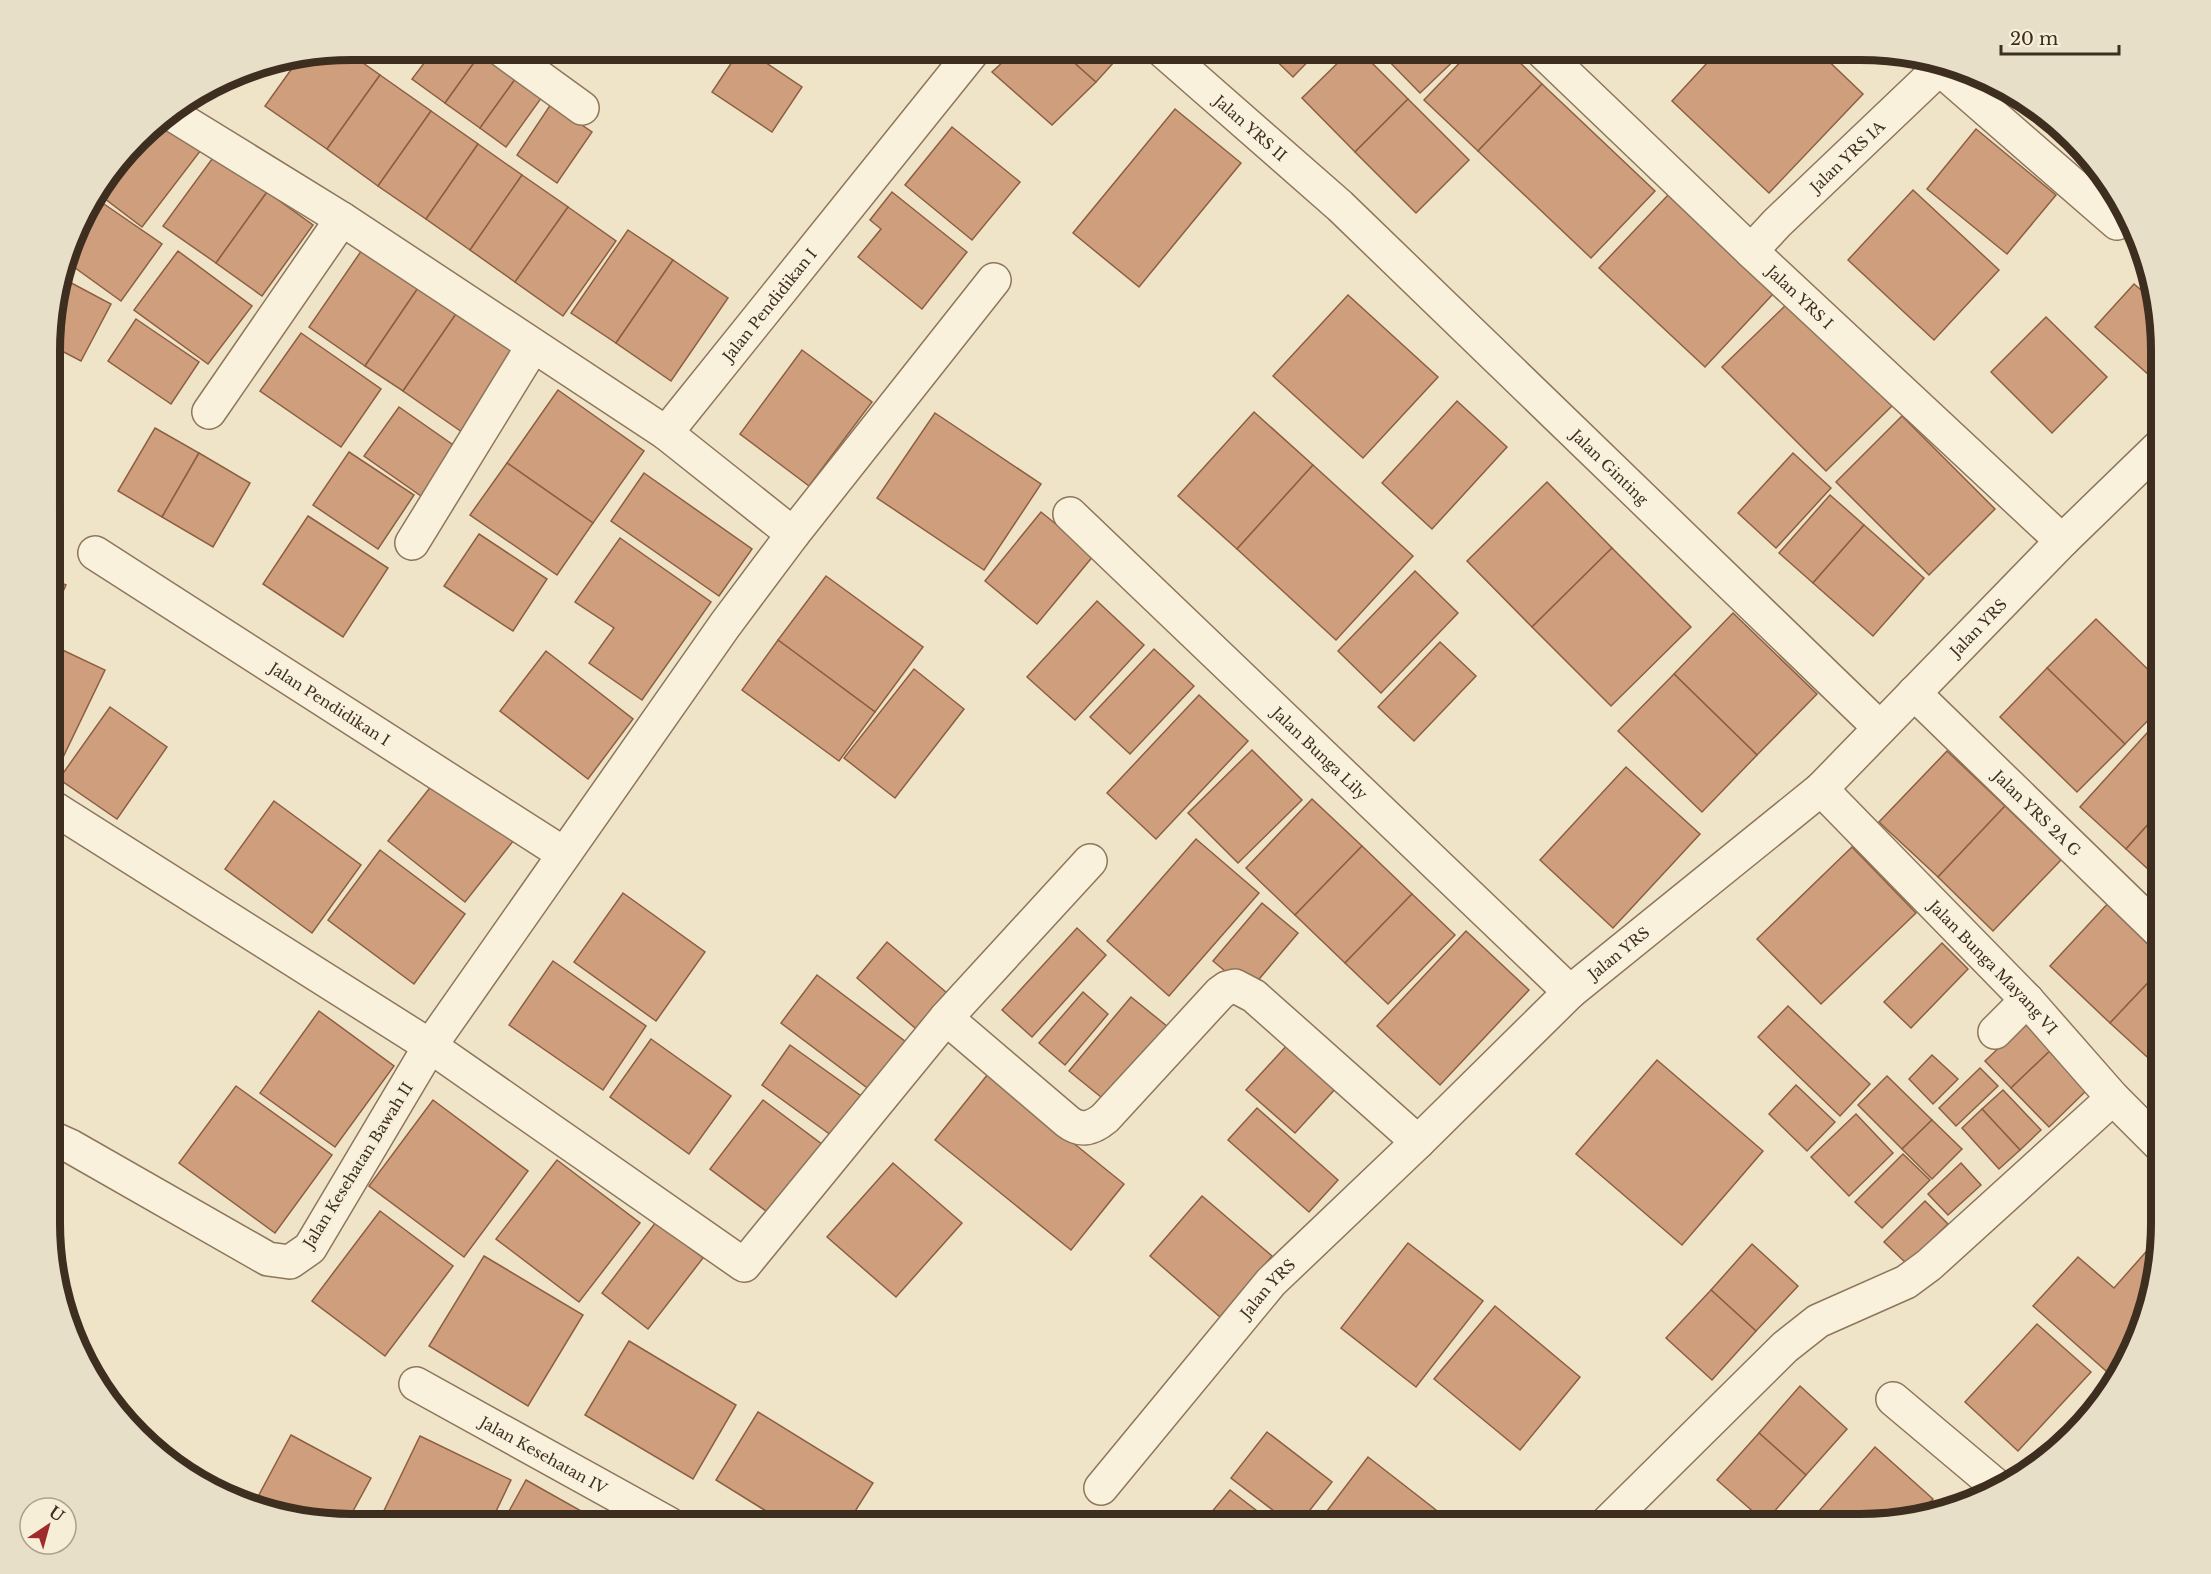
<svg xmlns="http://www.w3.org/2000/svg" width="2211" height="1574" viewBox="0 0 2211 1574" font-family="'Libre Baskerville',serif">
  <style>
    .building { fill: #cf9f7d; stroke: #8d5f41; stroke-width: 1.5 }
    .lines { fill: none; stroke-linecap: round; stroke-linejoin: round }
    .street-casing { stroke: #8d765c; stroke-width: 36 }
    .street { stroke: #faf1dc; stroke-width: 33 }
    .labels { text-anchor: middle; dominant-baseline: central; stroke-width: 5; stroke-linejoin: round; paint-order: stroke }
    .street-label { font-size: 15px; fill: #3d2e20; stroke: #f7eed8 }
    .rim { fill: none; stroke: #3d2e20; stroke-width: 8 }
  </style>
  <rect width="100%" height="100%" fill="#f0e4c8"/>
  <g class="building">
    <path d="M 434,50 L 476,50 L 481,53 L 445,103 L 412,79 Z"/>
    <path d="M 740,50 L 747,50 L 802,87 L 772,132 L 712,92 Z"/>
    <path d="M 1016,50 L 1060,50 L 1096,82 L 1052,125 L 992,72 Z"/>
    <path d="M 1060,50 L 1125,50 L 1096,82 Z"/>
    <path d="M 1231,50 L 1246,50 L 1239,57 Z"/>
    <path d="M 1265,50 L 1319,50 L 1293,77 Z"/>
    <path d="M 1351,50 L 1359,50 L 1408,99 L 1355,152 L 1302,98 Z"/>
    <path d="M 1378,50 L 1465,50 L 1420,93 Z"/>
    <path d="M 1472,50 L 1507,50 L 1542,84 L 1478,151 L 1424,100 Z"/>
    <path d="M 1719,50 L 1817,50 L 1863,94 L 1769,193 L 1672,101 Z"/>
    <path d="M 1852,50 L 1866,50 L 1860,57 Z"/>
    <path d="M 346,51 L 380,75 L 327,149 L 265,106 L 298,60 Z"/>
    <path d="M 481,53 L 516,78 L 480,128 L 445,103 Z"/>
    <path d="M 380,75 L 431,111 L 378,186 L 327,149 Z"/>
    <path d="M 516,78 L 542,97 L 506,147 L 480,128 Z"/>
    <path d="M 1542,84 L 1655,191 L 1591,258 L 1478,151 Z"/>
    <path d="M 1408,99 L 1469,160 L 1416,213 L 1355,152 Z"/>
    <path d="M 551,104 L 592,132 L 557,183 L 517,155 Z"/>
    <path d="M 1175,109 L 1241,163 L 1139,287 L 1073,233 Z"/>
    <path d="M 431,111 L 478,144 L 426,219 L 378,186 Z"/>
    <path d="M 160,120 L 201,150 L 142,227 L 100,195 L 155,122 Z"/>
    <path d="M 952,127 L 1020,182 L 972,240 L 905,185 Z"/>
    <path d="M 1976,129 L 2056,195 L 2007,254 L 1927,189 Z"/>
    <path d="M 478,144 L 522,175 L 470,250 L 426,219 Z"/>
    <path d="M 215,155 L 267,192 L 216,263 L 163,226 Z"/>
    <path d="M 522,175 L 568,207 L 515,282 L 470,250 Z"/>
    <path d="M 1913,190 L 1999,270 L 1934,340 L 1848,260 Z"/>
    <path d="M 267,192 L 313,225 L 262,296 L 216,263 Z"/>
    <path d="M 892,192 L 967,252 L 922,309 L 858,257 L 881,229 L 870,220 Z"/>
    <path d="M 1668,195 L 1773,294 L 1705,367 L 1599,268 Z"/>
    <path d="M 104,204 L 162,244 L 121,301 L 67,262 L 71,250 Z"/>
    <path d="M 568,207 L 616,241 L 563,316 L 515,282 Z"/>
    <path d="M 628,230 L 673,260 L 616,343 L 571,313 Z"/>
    <path d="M 364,247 L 420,285 L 365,366 L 309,327 Z"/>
    <path d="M 178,251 L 252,306 L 208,364 L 134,310 Z"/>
    <path d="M 673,260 L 728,298 L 671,381 L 616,343 Z"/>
    <path d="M 62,278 L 111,304 L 81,361 L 52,346 L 52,312 Z"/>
    <path d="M 2134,284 L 2153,300 L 2161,331 L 2161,382 L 2159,384 L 2095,327 Z"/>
    <path d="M 420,285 L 458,311 L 403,391 L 365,366 Z"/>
    <path d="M 1348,295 L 1438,377 L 1363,458 L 1273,376 Z"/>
    <path d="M 1789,302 L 1892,406 L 1826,471 L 1722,367 Z"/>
    <path d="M 458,311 L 518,351 L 462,432 L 403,391 Z"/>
    <path d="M 2046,317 L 2107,377 L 2052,433 L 1991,372 Z"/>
    <path d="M 136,319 L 199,362 L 171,404 L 108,361 Z"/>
    <path d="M 301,333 L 381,389 L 341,447 L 260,391 Z"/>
    <path d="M 802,350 L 872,402 L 809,486 L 740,434 Z"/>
    <path d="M 558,390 L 644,451 L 593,523 L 507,463 Z"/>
    <path d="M 1457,401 L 1507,447 L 1432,529 L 1382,483 Z"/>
    <path d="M 399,407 L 456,447 L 421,496 L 364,456 Z"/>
    <path d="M 1254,412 L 1313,465 L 1237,549 L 1178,496 Z"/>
    <path d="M 935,413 L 1041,484 L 984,570 L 877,498 Z"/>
    <path d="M 1902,416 L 1995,509 L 1929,575 L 1836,482 Z"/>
    <path d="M 155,428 L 199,453 L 162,517 L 118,491 Z"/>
    <path d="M 349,452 L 414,495 L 378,549 L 313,505 Z"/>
    <path d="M 199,453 L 250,483 L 213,547 L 162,517 Z"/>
    <path d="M 1793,453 L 1831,488 L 1776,548 L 1738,513 Z"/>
    <path d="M 507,463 L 593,523 L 557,575 L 470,515 Z"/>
    <path d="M 1313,465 L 1413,556 L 1336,640 L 1237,549 Z"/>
    <path d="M 644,473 L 752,549 L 719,596 L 611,521 Z"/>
    <path d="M 1547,482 L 1612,548 L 1532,627 L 1467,561 Z"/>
    <path d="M 1830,495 L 1864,525 L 1813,583 L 1779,553 Z"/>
    <path d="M 1041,512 L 1094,555 L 1037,624 L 985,581 Z"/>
    <path d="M 308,516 L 388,568 L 343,637 L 263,584 Z"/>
    <path d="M 1864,525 L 1924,578 L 1873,636 L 1813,583 Z"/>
    <path d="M 479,534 L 547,579 L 513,631 L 444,586 Z"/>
    <path d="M 620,538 L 711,602 L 642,700 L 589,663 L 614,628 L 575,602 Z"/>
    <path d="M 1612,548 L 1691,627 L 1611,706 L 1532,627 Z"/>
    <path d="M 1415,571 L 1458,613 L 1381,693 L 1338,651 Z"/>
    <path d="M 826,576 L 923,647 L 875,712 L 778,640 Z"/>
    <path d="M 52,579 L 66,585 L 52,616 Z"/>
    <path d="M 1097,601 L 1144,645 L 1075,720 L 1027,677 Z"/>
    <path d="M 1733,613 L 1817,694 L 1757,755 L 1674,674 Z"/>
    <path d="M 2096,619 L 2161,682 L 2161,707 L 2125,744 L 2047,668 Z"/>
    <path d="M 778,640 L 875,712 L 839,761 L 742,690 Z"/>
    <path d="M 1440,642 L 1476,676 L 1414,741 L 1378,707 Z"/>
    <path d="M 54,646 L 105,670 L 55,774 L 52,773 L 52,650 Z"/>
    <path d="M 1154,649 L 1194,686 L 1130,754 L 1090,717 Z"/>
    <path d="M 546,651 L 633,719 L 588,779 L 500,711 Z"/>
    <path d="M 2047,668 L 2125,744 L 2077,792 L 2000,717 Z"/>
    <path d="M 914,669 L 964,709 L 895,798 L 844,758 Z"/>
    <path d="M 1674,674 L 1757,755 L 1702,812 L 1618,731 Z"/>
    <path d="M 1199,695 L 1248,741 L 1156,839 L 1107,793 Z"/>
    <path d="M 110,707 L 167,747 L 117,819 L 59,779 Z"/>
    <path d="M 2156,723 L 2161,728 L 2161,810 L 2126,849 L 2080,807 Z"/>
    <path d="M 1252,750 L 1302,800 L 1238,863 L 1188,813 Z"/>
    <path d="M 1947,751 L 2005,806 L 1938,877 L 1879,822 Z"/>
    <path d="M 1626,767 L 1700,834 L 1613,928 L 1540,860 Z"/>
    <path d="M 436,780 L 514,840 L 465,902 L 388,841 Z"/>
    <path d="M 1312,799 L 1362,846 L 1295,915 L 1246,868 Z"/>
    <path d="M 274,801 L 361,865 L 312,933 L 225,869 Z"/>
    <path d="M 2005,806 L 2061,860 L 1993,931 L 1938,877 Z"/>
    <path d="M 2161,810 L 2161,881 L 2126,849 Z"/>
    <path d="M 1196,839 L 1259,893 L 1169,996 L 1107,941 Z"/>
    <path d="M 1362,846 L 1412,894 L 1345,963 L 1295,915 Z"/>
    <path d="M 1852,847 L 1916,913 L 1821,1004 L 1757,939 Z"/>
    <path d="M 380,850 L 465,914 L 414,984 L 328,920 Z"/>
    <path d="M 623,893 L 705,952 L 656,1021 L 574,962 Z"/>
    <path d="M 1412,894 L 1455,935 L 1388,1004 L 1345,963 Z"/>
    <path d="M 2112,899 L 2161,945 L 2161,969 L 2110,1023 L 2050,966 Z"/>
    <path d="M 1262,903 L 1298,933 L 1249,991 L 1213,961 Z"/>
    <path d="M 1077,928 L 1106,955 L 1032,1037 L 1002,1010 Z"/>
    <path d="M 1466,931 L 1529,990 L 1440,1085 L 1377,1026 Z"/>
    <path d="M 887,942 L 953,998 L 922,1034 L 857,978 Z"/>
    <path d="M 1942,943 L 1968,969 L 1911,1028 L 1884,1002 Z"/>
    <path d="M 553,961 L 646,1026 L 603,1090 L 509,1025 Z"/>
    <path d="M 2161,969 L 2161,1062 L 2157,1066 L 2110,1023 Z"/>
    <path d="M 817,975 L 910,1045 L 874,1093 L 781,1023 Z"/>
    <path d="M 1083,992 L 1108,1014 L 1065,1065 L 1039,1043 Z"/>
    <path d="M 1131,997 L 1173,1031 L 1112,1106 L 1069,1071 Z"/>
    <path d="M 1788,1006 L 1870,1084 L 1840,1116 L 1758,1037 Z"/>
    <path d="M 319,1011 L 394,1066 L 335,1147 L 260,1093 Z"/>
    <path d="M 2028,1020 L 2054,1047 L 2011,1088 L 1985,1061 Z"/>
    <path d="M 651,1039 L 731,1096 L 689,1154 L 610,1097 Z"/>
    <path d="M 1289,1043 L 1337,1087 L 1295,1133 L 1246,1090 Z"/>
    <path d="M 790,1045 L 864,1098 L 835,1138 L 762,1085 Z"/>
    <path d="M 2054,1047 L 2092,1085 L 2049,1127 L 2011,1088 Z"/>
    <path d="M 1932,1055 L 1958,1079 L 1933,1104 L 1909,1079 Z"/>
    <path d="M 1657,1060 L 1763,1151 L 1682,1245 L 1576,1154 Z"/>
    <path d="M 1980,1068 L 1998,1086 L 1956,1126 L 1939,1108 Z"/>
    <path d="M 988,1074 L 1124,1184 L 1071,1250 L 935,1140 Z"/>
    <path d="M 1887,1076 L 1932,1120 L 1902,1149 L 1858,1105 Z"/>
    <path d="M 1796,1085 L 1835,1122 L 1807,1151 L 1769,1114 Z"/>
    <path d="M 236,1086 L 332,1155 L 275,1233 L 179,1163 Z"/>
    <path d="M 2003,1090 L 2041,1130 L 2020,1150 L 1982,1109 Z"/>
    <path d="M 433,1100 L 528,1171 L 464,1257 L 369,1186 Z"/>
    <path d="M 763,1100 L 827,1148 L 774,1217 L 710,1169 Z"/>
    <path d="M 1257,1108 L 1338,1180 L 1309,1212 L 1228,1140 Z"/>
    <path d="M 1982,1109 L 2020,1150 L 1999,1169 L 1962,1128 Z"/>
    <path d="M 1856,1114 L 1893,1153 L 1849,1196 L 1811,1157 Z"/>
    <path d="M 1932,1120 L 1962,1149 L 1932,1179 L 1902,1149 Z"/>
    <path d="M 1903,1154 L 1930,1180 L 1882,1228 L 1855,1202 Z"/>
    <path d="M 557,1160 L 640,1223 L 579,1302 L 496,1239 Z"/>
    <path d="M 893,1163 L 962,1223 L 896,1297 L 827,1237 Z"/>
    <path d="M 1961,1163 L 1981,1185 L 1948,1215 L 1928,1194 Z"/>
    <path d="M 1202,1196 L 1272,1256 L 1220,1317 L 1150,1256 Z"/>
    <path d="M 1925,1201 L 1948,1224 L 1907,1264 L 1884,1242 Z"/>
    <path d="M 380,1211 L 453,1266 L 385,1356 L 312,1301 Z"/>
    <path d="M 656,1222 L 703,1258 L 648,1329 L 602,1293 Z"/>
    <path d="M 1408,1243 L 1483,1301 L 1416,1387 L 1341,1328 Z"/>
    <path d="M 1752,1244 L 1798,1286 L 1756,1331 L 1711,1290 Z"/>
    <path d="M 2152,1245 L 2159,1251 L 2145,1320 L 2114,1378 L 2033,1306 L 2078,1257 L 2114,1288 Z"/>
    <path d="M 484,1256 L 583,1315 L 528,1406 L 429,1346 Z"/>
    <path d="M 1711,1290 L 1756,1331 L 1712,1380 L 1666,1338 Z"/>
    <path d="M 1495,1306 L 1580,1377 L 1520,1450 L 1434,1379 Z"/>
    <path d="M 2037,1324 L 2091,1372 L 2018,1451 L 1965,1402 Z"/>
    <path d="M 629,1341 L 736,1405 L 693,1479 L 585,1415 Z"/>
    <path d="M 1800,1386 L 1847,1429 L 1806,1475 L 1759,1433 Z"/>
    <path d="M 758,1412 L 873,1483 L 847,1524 L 787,1524 L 716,1480 Z"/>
    <path d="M 1267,1432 L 1332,1482 L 1299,1524 L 1291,1524 L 1231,1478 Z"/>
    <path d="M 1759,1433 L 1806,1475 L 1765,1522 L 1717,1480 Z"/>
    <path d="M 291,1435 L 371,1478 L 346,1524 L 331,1524 L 253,1506 Z"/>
    <path d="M 420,1436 L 511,1480 L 490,1524 L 390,1524 L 380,1519 Z"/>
    <path d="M 1875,1447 L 1933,1499 L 1916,1517 L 1861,1524 L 1817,1524 L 1811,1520 Z"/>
    <path d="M 1368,1457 L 1454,1524 L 1317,1524 Z"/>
    <path d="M 526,1480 L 599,1521 L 598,1524 L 502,1524 Z"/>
    <path d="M 1230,1490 L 1274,1524 L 1211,1524 L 1205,1520 Z"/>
    <path d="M 1795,1514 L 1807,1524 L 1785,1524 Z"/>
  </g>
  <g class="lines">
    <defs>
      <g id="street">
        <path d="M 502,50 L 582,108"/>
        <path id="s1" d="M 1162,50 L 1340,206 L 1880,728"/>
        <path id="s2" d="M 1541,50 L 1751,251 L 2062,541"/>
        <path d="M 1940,69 L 2117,223"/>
        <path d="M 170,113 L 342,219 L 666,433"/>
        <path id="s3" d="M 1751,251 L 1777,223 L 1945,63"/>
        <path d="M 994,280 L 793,534 L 725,625 L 430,1046 L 744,1265 L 946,1018 L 1068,1122 C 1081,1132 1093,1128 1105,1118 L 1220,993 L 1227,988 L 1235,986 L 1254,996 L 1418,1142"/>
        <path d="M 209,412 L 342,219"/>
        <path id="s4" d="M 1070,514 L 1570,992"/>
        <path id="s5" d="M 793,534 L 666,433 L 974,50"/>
        <path d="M 412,543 L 533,346"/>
        <path id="s6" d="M 95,553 L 564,854"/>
        <path id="s7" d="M 1914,693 L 2161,933"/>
        <path id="s8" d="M 1821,789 L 2027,1000 L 2113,1098 L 2161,1146"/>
        <path d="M 52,807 L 430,1046 L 310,1248 L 290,1262 L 268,1259 L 70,1146 L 52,1138"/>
        <path d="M 946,1018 L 1090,861"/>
        <path d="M 1995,1032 L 2027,1000"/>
        <path id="s9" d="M 416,1384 L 669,1524"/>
        <path d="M 1893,1399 L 2000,1489"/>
        <path id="s10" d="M 1101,1488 L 1271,1282 L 1418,1142 L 1570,992 L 1821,789 L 2062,541 L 2161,445"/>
        <path d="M 1606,1524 L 1785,1347 L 1818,1321 L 1906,1282 L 1929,1265 L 2113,1098"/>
      </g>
    </defs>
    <use href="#street" class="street-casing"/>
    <use href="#street" class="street"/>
  </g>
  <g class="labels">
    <g class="street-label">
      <text stroke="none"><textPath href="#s1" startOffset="118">Jalan YRS II</textPath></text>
      <text stroke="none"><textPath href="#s3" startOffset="135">Jalan YRS IA</textPath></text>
      <text stroke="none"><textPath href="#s2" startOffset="358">Jalan YRS I</textPath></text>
      <text stroke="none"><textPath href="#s5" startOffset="327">Jalan Pendidikan I</textPath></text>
      <text stroke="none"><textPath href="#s1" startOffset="612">Jalan Ginting</textPath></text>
      <text stroke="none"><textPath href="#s10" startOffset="1232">Jalan YRS</textPath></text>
      <text stroke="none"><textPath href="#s6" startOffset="279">Jalan Pendidikan I</textPath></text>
      <text stroke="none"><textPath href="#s4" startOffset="346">Jalan Bunga Lily</textPath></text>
      <text stroke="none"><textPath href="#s7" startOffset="172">Jalan YRS 2A G</textPath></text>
      <text stroke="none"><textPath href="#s10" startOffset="746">Jalan YRS</textPath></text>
      <text stroke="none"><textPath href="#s8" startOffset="248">Jalan Bunga Mayang VI</textPath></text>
      <text transform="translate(358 1165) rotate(-58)">Jalan Kesehatan Bawah II</text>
      <text stroke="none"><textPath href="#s10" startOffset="260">Jalan YRS</textPath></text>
      <text stroke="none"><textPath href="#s9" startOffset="146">Jalan Kesehatan IV</textPath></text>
    </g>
  </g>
  <path d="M0 0H2211V1574H0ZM351 60H1860A291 291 0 0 1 2151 351V1223A291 291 0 0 1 1860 1514H351A291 291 0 0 1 60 1223V351A291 291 0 0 1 351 60Z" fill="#e8dfc9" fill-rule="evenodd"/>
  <path class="rim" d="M351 60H1860A291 291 0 0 1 2151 351V1223A291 291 0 0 1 1860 1514H351A291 291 0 0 1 60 1223V351A291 291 0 0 1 351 60Z"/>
  <g transform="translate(48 1526) rotate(36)"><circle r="28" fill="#f7eed8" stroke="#ada18e" stroke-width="1.5"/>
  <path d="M0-4.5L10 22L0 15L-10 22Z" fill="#9e2a2b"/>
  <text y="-9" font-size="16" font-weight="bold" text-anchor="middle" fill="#3d2e20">U</text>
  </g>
  <path d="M2001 45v9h118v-9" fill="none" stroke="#3d2e20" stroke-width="3"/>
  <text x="2010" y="45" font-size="18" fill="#3d2e20" stroke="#f7eed8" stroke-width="4.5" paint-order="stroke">20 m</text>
</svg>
